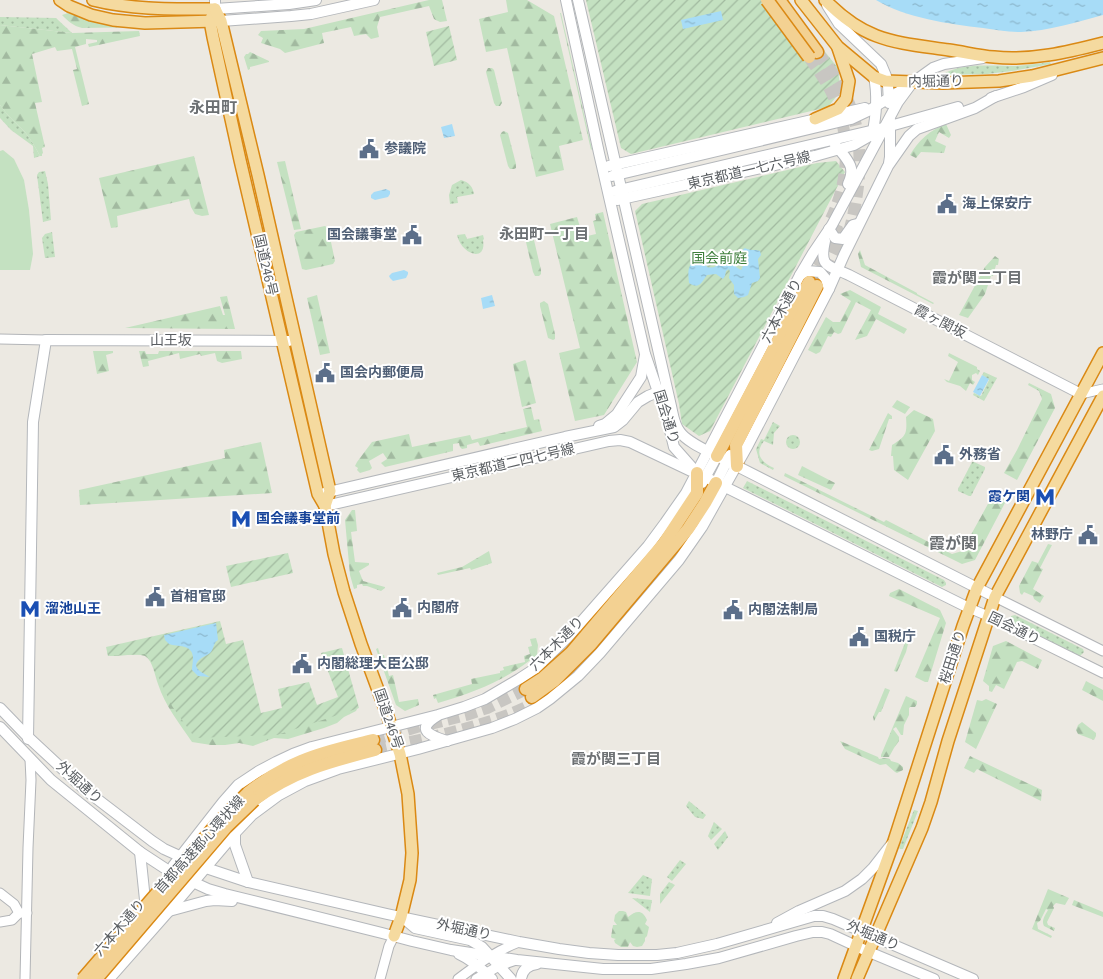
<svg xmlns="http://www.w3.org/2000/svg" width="1103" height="979" viewBox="0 0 1103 979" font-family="'Source Sans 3','Noto Sans JP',sans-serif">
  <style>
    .grass { fill: url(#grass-dots) }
    .forest { fill: url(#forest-firs) }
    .park { fill: #c4e1c1 }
    .garden { fill: url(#garden-furrows) }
    .water { fill: url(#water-ripples) }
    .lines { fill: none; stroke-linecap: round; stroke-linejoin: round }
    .motorway-tunnel { stroke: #c8c6c2; stroke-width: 12; stroke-dasharray: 12 6; stroke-linecap: butt }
    .tertiary-casing { stroke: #b3b5b8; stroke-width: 11 }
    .secondary-casing { stroke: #b4b7bb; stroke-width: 12 }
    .trunk-casing { stroke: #da8914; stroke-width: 14 }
    .motorway-casing { stroke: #da8914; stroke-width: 15 }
    .tertiary { stroke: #fff; stroke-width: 9 }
    .secondary { stroke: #fff; stroke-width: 10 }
    .trunk { stroke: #f5da9f; stroke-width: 11 }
    .motorway { stroke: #f3d192; stroke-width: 12 }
    .motorway-bridge-casing { stroke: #da8914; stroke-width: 15; stroke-linecap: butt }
    .motorway-bridge { stroke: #f3d192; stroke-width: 12 }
    .labels { text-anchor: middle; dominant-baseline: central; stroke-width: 4; stroke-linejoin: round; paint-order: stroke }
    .street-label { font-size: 14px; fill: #5a5e62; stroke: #fff }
    .service-label { font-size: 14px; font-weight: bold; fill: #4e5e75; stroke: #fff; text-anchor: start }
    .park-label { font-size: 14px; fill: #3f7f3c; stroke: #fff }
    .transit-label { font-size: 14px; font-weight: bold; fill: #164399; stroke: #fff; text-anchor: start }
    .neighbourhood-label { font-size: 15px; font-weight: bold; fill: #6c7073; stroke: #fff }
    .quarter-label { font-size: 16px; font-weight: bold; fill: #6c7073; stroke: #fff }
  </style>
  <defs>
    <pattern id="grass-dots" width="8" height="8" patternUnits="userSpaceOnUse" patternTransform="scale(1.25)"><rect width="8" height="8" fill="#c4e1c1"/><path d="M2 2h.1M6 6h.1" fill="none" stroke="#a2baa0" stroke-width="1.8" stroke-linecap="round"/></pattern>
    <pattern id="forest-firs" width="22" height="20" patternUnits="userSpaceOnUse" patternTransform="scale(1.25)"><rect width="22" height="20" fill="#c4e1c1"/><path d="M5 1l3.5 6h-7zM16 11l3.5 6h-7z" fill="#a2baa0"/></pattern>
    <pattern id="garden-furrows" width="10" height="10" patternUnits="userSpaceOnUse" patternTransform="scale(1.25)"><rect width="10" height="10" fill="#c4e1c1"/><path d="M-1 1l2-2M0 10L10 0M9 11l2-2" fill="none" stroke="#a2baa0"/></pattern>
    <pattern id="water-ripples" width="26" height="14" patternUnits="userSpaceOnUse" patternTransform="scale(1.25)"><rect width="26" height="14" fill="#a7dcf7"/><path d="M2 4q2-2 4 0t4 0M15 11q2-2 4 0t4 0" fill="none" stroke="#8bb6cb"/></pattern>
  </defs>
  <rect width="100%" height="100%" fill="#ece9e2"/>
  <g class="grass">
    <path d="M 0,17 L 56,18 L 72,33 L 0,25 Z"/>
    <path d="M 1050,62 L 1051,64 L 1012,71 L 987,74 L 942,75 C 960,62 994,66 1015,66 C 1027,65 1039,64 1050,62 Z"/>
    <path d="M 0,105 C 7,115 16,123 25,132 C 31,140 36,148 40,156 L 34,158 L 33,146 L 11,130 L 0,118 Z"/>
    <path d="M 45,171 L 48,184 L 51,220 L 43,222 L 37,175 L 39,172 Z"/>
    <path d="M 461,180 C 469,182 473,187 474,194 L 457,197 L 458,203 L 450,204 L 449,195 L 452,185 Z"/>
    <path d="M 52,232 L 55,257 L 45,258 L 42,238 L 45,234 Z"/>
    <path d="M 465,234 L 467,239 L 483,235 L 484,239 L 483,240 C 487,262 462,256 457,235 Z"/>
    <path d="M 984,372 L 997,378 L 984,401 L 973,395 L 974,393 L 981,396 L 989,380 L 982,375 Z"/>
    <path d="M 773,422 L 780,426 L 774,433 L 773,445 L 764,441 C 754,454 761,462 774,468 L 773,470 L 760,463 L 756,449 L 761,439 L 764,440 Z"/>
    <circle cx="793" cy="442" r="7"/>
    <path d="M 972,462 L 974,462 L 985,467 L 985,469 L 971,496 L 969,496 L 958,491 L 958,489 Z"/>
    <path d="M 747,481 L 944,580 L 946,583 L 946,585 L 942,587 L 743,488 Z"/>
    <path d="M 1015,615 L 1083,649 L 1084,652 L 1080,656 L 1011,622 L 1010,620 L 1011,616 Z"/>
    <path d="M 689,801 L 706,815 L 703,819 L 695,817 L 686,806 Z"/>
    <path d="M 914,810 L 918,811 L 903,849 L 900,849 L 899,848 Z"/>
    <path d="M 714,822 L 722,829 L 711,840 L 708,836 Z"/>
    <path d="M 725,831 L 728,837 L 718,850 L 714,844 Z"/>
    <path d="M 680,860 L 686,864 L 672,881 L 667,877 Z"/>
    <path d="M 643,875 L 652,879 L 650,896 L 628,893 Z"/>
    <path d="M 669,882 L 675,885 L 660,904 L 660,894 Z"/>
    <path d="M 632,898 L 652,900 L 650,912 Z"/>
  </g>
  <g class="forest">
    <path d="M 429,0 L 442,0 L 447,21 L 440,22 L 434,19 L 429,6 L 380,17 L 377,27 L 379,37 L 371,39 L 366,34 L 354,36 L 351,27 L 322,33 L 324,43 L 285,53 L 280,49 L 261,43 L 263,38 L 258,35 L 261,31 L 304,29 Z"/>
    <path d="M 506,0 L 527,0 L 554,16 L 583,140 L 559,146 L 564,170 L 536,177 L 507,48 L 486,52 L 479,19 L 508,12 Z"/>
    <path d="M 68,13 L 89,20 L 149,27 L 82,28 C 73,26 68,21 62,15 Z"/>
    <path d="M 560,13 L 561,13 L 592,149 L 591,150 Z"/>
    <path d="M 0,25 L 72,33 L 139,31 L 140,36 L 89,47 L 88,44 L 97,42 L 97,40 L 86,39 L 86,44 L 75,47 L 89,104 L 82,106 L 73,70 L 77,69 L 72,49 L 57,51 L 55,47 L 32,54 L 42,102 L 35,103 L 45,147 L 42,148 L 43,153 L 42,154 L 42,156 L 40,156 C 36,148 31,140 25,132 C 16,123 7,115 0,105 Z"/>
    <path d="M 250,52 L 269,61 L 269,62 L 250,67 L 250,69 L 248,70 L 244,57 L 246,54 L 248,54 Z"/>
    <path d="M 488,68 L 492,68 L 494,70 L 502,103 L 500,106 L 496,106 L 494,103 L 486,72 Z"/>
    <path d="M 946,124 L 951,135 L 949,138 L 939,132 L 935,141 L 946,146 L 944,153 L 921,152 L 916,158 L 910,155 C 917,142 931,129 946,124 Z"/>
    <path d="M 504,131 L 508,133 L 516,164 L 516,168 L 514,169 L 510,169 L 508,166 L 500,135 L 502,132 Z"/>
    <path d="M 194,156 L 209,215 L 202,216 L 195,214 L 191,207 L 189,199 L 117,216 L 118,227 L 111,228 L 99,178 Z"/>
    <path d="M 285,161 L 301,229 L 294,230 L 277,162 Z"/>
    <path d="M 603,212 L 637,362 L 604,415 L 575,421 L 559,353 L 580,348 L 550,224 L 577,217 L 583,237 L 596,234 L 593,221 L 596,220 L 595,214 Z"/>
    <path d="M 325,226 L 328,228 L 335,261 L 333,264 L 306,270 L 302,269 L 294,235 L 296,232 Z"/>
    <path d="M 529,237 L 532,238 L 534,240 L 541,270 L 541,274 L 539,276 L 535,276 L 533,272 L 526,242 L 527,238 Z"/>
    <path d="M 860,250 L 865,265 L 917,293 L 917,294 L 934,303 L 933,304 L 861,267 L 858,254 Z"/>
    <path d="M 995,256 L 999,259 L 998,265 L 996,265 L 993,276 L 991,276 L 985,294 L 968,318 L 959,315 L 985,267 Z"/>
    <path d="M 850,290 L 881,307 L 878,314 L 907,329 L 904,334 L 876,319 L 867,336 L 855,340 L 871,310 L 856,302 L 841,333 L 838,334 L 834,332 L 831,337 L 828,336 L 820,352 L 816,354 L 808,350 L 826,317 L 833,322 L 840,322 L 851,301 L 840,294 Z"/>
    <path d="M 317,295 L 330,353 L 320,355 L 307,298 Z"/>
    <path d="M 227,296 L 235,329 L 125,328 L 220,306 L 223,315 L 225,315 L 220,297 Z"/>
    <path d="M 544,301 L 548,304 L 555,334 L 555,339 L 553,340 L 548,338 L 540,306 L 540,303 Z"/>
    <path d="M 93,351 L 113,351 L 113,353 L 106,355 L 109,371 L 97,374 Z"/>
    <path d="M 139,351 L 145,351 L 146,354 L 158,354 L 159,351 L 241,351 L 242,359 L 222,363 L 217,361 L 215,353 L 201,356 L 200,354 L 180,359 L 179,353 L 148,361 L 149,366 L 143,367 Z"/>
    <path d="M 949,353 L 977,367 L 977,369 L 980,371 L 978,375 L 976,373 L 972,375 L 972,380 L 975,382 L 973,385 L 970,383 L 966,391 L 960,386 L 947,382 L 944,379 L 949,381 L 958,362 L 948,356 Z"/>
    <path d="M 525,360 L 526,361 L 536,403 L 522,407 L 513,364 Z"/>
    <path d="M 1029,383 L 1051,394 L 1055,408 L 1017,480 L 1004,473 L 1017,450 L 1042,399 L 1039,391 L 1028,385 Z"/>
    <path d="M 897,400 L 910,407 L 905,414 L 892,407 Z"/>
    <path d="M 531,407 L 534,420 L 539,419 L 542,431 L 480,446 L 478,442 L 467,445 L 467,448 L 462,449 L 460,447 L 459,443 L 453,444 L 453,451 L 385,467 L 381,463 L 387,459 L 383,453 L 369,461 L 372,468 L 370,470 L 360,473 L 357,470 L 358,468 L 355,466 L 357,462 L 372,442 L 409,434 L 412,447 L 470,435 L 472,440 L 527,427 L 523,409 Z"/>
    <path d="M 914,410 L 933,419 L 935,431 L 908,480 L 894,470 L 893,456 L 891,456 L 892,445 C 907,436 907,433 906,417 Z"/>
    <path d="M 888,413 L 892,416 L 892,419 L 889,419 L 879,449 L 872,451 L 869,450 Z"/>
    <path d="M 261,442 L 272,493 L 80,505 L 79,490 L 225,458 L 224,450 Z"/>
    <path d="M 802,466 L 835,483 L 831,490 L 798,475 Z"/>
    <path d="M 785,473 L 884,522 L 886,520 L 952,554 L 962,551 L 994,493 L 1007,499 L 975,560 L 962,564 L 784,476 Z"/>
    <path d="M 352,510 L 355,510 L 357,531 L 351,532 L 355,562 L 369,563 L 369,565 L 359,571 L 363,581 L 385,587 L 385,588 L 381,591 L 367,586 L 363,586 L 362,584 L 357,585 L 357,588 L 354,589 L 350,575 L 345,520 Z"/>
    <path d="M 1048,544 L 1052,545 L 1040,568 L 1043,569 L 1033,589 L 1044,596 L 1040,603 L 1034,599 L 1033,596 L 1024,592 L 1022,595 L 1020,593 L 1019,586 L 1032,561 L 1038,563 Z"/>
    <path d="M 489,551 L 492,563 L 471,570 L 470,568 L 438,575 L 437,573 L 462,567 Z"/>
    <path d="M 899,589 L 940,610 L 946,623 L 928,682 L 925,682 L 915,677 L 940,618 L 889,596 L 890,593 Z"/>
    <path d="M 908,635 L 910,636 L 906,652 L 897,672 L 894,671 Z"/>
    <path d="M 536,638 L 538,645 L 537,655 C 506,680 476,692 438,703 L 436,698 L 434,699 L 433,695 L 472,684 L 471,679 L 500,673 L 500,671 L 504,670 L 503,667 L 525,662 L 524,656 L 530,654 L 528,647 L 532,646 L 530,639 Z"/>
    <path d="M 1006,641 L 1042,660 L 1038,669 L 1022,661 L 1017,662 L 1004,689 L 996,685 L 992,692 L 989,691 L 989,686 L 983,681 L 993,646 Z"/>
    <path d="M 141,646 L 198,717 L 358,707 L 356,711 L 344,717 L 337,723 L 324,728 L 288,739 L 274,738 L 253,746 L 239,743 L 225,745 L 211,745 L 192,742 C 180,724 165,706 158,684 C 155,676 153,661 145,656 C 138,653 118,656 109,656 L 107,653 L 109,648 Z"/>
    <path d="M 378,648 L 380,655 L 384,655 L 389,676 L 393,675 L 399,702 L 418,699 L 419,705 L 405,711 L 396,705 L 376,649 Z"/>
    <path d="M 1086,681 L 1103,690 L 1103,701 L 1082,690 Z"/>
    <path d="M 885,688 L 890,690 L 881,712 L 879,712 L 874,721 L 873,717 Z"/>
    <path d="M 906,696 L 917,701 L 917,704 L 915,707 L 910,707 L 909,708 L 909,715 L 904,725 L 903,735 L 901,735 L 896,727 L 893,729 L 899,737 L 899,741 L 894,748 L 889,757 L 881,757 L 881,755 Z"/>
    <path d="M 986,699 L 997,704 L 976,749 L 965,742 L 977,700 L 982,701 Z"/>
    <path d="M 1082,722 L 1096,733 L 1096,736 L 1094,740 L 1078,734 L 1076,730 L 1078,725 Z"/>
    <path d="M 840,741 L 878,757 L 879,759 L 884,758 L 890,759 L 891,761 L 898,763 L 903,767 L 903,770 L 897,773 L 895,772 L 886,764 L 880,765 L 845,749 Z"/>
    <path d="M 970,756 L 1042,790 L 1041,801 L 977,769 L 974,773 L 964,768 Z"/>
    <path d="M 1048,889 L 1069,898 L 1065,905 L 1056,903 L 1053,906 L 1054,908 L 1047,922 L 1048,925 L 1055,928 L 1054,931 L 1044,926 C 1041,921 1045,915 1048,910 L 1046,909 L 1040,921 L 1037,923 L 1038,929 L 1052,936 L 1051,938 L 1032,929 Z"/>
    <path d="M 1074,900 L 1103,912 L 1103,917 L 1072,905 Z"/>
    <path d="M 619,911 L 623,911 L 626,912 L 628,917 C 636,911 642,909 647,920 L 645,924 L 649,927 L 647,936 L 645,938 L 645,941 L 642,946 L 637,947 L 633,946 L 630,942 L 628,947 L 621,947 L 615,943 L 614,940 L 616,939 L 612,938 L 611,937 L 613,925 L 617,925 L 614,921 L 615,915 Z"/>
  </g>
  <path class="park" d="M 3,150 L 14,159 L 24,180 L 29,210 L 33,254 L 30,270 L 0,270 L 0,151 Z"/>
  <g class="garden">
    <path d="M 586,0 L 761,0 L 805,60 L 822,48 L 838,68 L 840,87 L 836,97 L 828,107 L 631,154 L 621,148 Z"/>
    <path d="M 449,26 L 457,60 L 434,66 L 426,32 Z"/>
    <path d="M 836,161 L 845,172 L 710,431 L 699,436 L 682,424 L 679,404 L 635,211 L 642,204 L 817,163 Z"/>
    <path d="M 288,553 L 293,573 L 231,587 L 226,566 Z"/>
    <path d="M 220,621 L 226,644 L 243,640 L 261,713 L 282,708 L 278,689 L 309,682 L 317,705 L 338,697 L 321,653 L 342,648 L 359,708 L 277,735 L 195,738 L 172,706 L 151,661 L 146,654 L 108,656 L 106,647 Z"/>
  </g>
  <g class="water">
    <path d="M 876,0 L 1103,0 L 1103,15 C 1077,22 1048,31 1021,32 C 1008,32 995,30 983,28 C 949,24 906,18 876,0 Z"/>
    <path d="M 721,11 L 723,20 L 683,29 L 681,20 Z"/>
    <path d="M 452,124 L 455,136 L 444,138 L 441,127 Z"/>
    <path d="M 386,189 L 390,191 L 390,194 L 388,197 L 375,200 L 371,198 L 371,195 L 374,192 Z"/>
    <path d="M 745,248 C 750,251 755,249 760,251 L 761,255 L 758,259 L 760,278 L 758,281 L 752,283 L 748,295 L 744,297 L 738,298 L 734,294 L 734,285 L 729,278 L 730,272 L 729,269 L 726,271 L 725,276 L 723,279 L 716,274 L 707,275 C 702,282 699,290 689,283 C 688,272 687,266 696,259 C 702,260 705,262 707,267 C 710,268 715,268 717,265 L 726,263 L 734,257 L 738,258 L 736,267 L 741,270 L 744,264 L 745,258 L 741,251 Z"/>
    <path d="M 404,270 L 408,272 L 408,274 L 406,278 L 393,281 L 390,278 L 389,276 L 392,273 Z"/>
    <path d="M 492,295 L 495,306 L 483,309 L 481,298 Z"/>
    <path d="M 982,375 L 989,379 L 980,396 L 973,392 Z"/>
    <path d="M 216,623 L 218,640 C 213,643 214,649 210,653 C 206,656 202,657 199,660 C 190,668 205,674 210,677 L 198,676 L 192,670 C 192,666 193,662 193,657 C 192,644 178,647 169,644 L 165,640 L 164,635 Z"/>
  </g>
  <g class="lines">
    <g class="motorway-tunnel">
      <path d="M 817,52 C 852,97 864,128 858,186 C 856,202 853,219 848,235"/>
      <path d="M 809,57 C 816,67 824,78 830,89 C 851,130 851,177 831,219"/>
      <path d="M 809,282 L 824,254 L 837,224"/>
      <path d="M 817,286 L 844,228"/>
      <path d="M 430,724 L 466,715 L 487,708 L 526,689"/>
      <path d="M 373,740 L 437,721"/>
      <path d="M 375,750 C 431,737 507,724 555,691"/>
    </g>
    <defs>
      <g id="tertiary">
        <path d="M 0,339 L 46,340"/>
        <path d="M 1081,394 L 1103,389"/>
        <path d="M 995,597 L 1103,651"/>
        <path d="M 969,608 L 988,616 L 1103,673"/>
        <path d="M 0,893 L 14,904 L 19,913 L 27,913"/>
        <path d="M 0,922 L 12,920 L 19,913"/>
        <path d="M 25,979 L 28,848 L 31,780 L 30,759"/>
        <path d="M 380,979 L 389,946 L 394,936"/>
        <path d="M 458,979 C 478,964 496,951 519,942"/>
        <path d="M 476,979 L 499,966 L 516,960"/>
      </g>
      <g id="secondary">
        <path d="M 215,0 L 215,9 L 289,4 L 316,0"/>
        <path d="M 566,0 L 599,153 L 645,354 L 667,418 L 674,447 L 697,473 L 969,608"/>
        <path d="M 578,0 L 671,406 C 673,415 674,425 680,432 C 687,442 706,450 717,456 L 995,597"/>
        <path d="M 827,5 L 839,24 L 881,64 L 886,76 L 888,85 L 889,103"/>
        <path d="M 221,21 L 291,16 L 311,14 L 374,0"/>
        <path d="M 991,98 L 1024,87 L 1052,75"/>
        <path d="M 872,136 C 876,117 878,96 874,77"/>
        <path d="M 835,145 C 840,150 850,162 851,168 C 852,174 850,180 848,184"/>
        <path d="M 889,163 L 890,157 L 890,120"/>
        <path d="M 609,166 L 865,108"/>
        <path d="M 612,176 L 851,119 L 868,111 L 905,88"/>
        <path d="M 615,191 L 883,128 L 958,107"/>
        <path d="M 617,200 L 815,156 L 854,145 L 875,133"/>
        <path d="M 829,229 L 835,238 L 843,239 L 853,225 L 857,224"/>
        <path d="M 825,241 C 819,268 828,265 849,275 L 1081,394"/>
        <path d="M 800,275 L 807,271 L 820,272 L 826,279 L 829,289"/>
        <path d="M 599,426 L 605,424 L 617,414 L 641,377 L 645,355"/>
        <path d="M 702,483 L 717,456"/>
        <path d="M 716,483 L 730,455"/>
        <path d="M 324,493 L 565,437 L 614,427 L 623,420 L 638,402 L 648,396 L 663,390"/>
        <path d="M 325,506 L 609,441 L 620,440 L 630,442 L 691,471"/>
        <path d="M 0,708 L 28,737 L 84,789 L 152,841 L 164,849 L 186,859"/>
        <path d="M 437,716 C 414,730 431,736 447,741"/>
        <path d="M 0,727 L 51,780 L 140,852 L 169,871 L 208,889 L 225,894 L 382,933 L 412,941 L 451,950 L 517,960 L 603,969 L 651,969 L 686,964 L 719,958 L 796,936 L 813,932 L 822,932 L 830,934 L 869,952 L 934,979"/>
        <path d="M 28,739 L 33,422 L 46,340 L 289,341"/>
        <path d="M 235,833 L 235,845 L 248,882"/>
        <path d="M 140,852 L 145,900"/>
        <path d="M 173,866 L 223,802 L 238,785 L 259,771 L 276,762 L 293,754 L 312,747 L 438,715 L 464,707 L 485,699 L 519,679 L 536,668 L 567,638 L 648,546 L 665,523 L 686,493 L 800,275 L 813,253 L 832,225 L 898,102 L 912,83 L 933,68 L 944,64 L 983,58"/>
        <path d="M 200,866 L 248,882 L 387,914 L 519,942 L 559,949 L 589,953 L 618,955 L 657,955 L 677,953 L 717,944 L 814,916 L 823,916 L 833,919 L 973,979"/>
        <path d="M 169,911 L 206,901 L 215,900 L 232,901"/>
        <path d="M 402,917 L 415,928 L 470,940 L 482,947 L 511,979"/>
        <path d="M 777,923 L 799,911 L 845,891 L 862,879 L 873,868 L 891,845"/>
        <path d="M 459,954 C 472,960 482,969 492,979"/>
        <path d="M 109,979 L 169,911 L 235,833 L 252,815 L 279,795 L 305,781 L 338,769 L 418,749 L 492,728 L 515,719 L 537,708 L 550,699 L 578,676 L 600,653 L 679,560 L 702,527 L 748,445 L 829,289 L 844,255 L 888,166 L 909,136 L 917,129 L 975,108 L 996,96"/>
        <path d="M 521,979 C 522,970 528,965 537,964"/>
      </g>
      <g id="trunk">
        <path d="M 60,0 L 69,6 L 91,15 L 113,20 L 145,23 L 216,21"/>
        <path d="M 93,0 C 133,10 174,9 215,9"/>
        <path d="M 801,0 L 838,47 L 874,77 L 885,81 L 943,83 L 999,81 L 1032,76 L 1103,58"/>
        <path d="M 825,0 C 866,42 894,42 949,50 C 964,52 979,56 994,57 C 1031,61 1068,52 1103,43"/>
        <path d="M 215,9 L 210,21 L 213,37 L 240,160 L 318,494 L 325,506 L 334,554 L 344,592 L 361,644 L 388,717 L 400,754 L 408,794 L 412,853 L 410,880 L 401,917 L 394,936"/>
        <path d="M 215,9 L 221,21 L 258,175 L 330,491 L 325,506"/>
        <path d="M 815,119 L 838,109 L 846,99 L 849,81 L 838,48"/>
        <path d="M 844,979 L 894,841 L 963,626 L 977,588 L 1103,353"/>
        <path d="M 857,979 L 922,828 L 931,802 L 948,741 L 995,597 L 1103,396"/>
      </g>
      <g id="motorway">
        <path d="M 779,0 L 817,52"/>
        <path d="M 717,456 L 809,282"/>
        <path d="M 737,466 L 736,445 L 817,286"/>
        <path d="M 526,689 L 543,678 L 571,653 L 664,543 L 697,493 L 697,473"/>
        <path d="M 532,697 L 554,681 L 591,644 L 688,529 L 705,503 L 716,483"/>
        <path d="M 248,793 C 264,780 282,769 301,761 C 324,751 349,746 373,740"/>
        <path d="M 254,800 C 293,771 329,762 375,750"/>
      </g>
    </defs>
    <use href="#tertiary" class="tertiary-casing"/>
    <use href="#secondary" class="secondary-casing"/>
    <use href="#trunk" class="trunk-casing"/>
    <use href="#motorway" class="motorway-casing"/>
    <use href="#tertiary" class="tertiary"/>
    <use href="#secondary" class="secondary"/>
    <use href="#trunk" class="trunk"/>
    <use href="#motorway" class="motorway"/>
    <defs>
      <g id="motorway-bridge">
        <path d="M 767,0 L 809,57"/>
        <path d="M 83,979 L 218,823 L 248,793"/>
        <path d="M 96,979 L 226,827 L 254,800"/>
      </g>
    </defs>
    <use href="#motorway-bridge" class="motorway-bridge-casing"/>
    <use href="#motorway-bridge" class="motorway-bridge"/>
  </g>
  <defs>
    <symbol id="civic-bare" viewBox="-9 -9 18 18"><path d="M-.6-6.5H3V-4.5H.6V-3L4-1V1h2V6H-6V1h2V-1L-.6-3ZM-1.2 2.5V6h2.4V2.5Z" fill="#5c6f8a" stroke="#fff" stroke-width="2.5" paint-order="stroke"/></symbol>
    <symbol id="metro-bare" viewBox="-9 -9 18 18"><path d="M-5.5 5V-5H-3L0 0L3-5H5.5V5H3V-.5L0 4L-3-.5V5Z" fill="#1a4fb4" stroke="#fff" stroke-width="2.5" paint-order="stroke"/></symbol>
  </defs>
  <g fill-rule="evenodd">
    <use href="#civic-bare" x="355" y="135" width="28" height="28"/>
    <use href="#civic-bare" x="933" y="190" width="28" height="28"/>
    <use href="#civic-bare" x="398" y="221" width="28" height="28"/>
    <use href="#civic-bare" x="311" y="359" width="28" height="28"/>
    <use href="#civic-bare" x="930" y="441" width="28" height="28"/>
    <use href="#metro-bare" x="1031" y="483" width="28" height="28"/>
    <use href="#metro-bare" x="227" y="505" width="28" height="28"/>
    <use href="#civic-bare" x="1074" y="521" width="28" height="28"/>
    <use href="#civic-bare" x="141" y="583" width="28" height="28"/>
    <use href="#civic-bare" x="388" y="594" width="28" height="28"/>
    <use href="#metro-bare" x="16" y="595" width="28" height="28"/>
    <use href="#civic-bare" x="719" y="596" width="28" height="28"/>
    <use href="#civic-bare" x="845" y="623" width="28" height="28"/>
    <use href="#civic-bare" x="288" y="650" width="28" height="28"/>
  </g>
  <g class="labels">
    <g class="street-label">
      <text transform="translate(936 82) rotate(-1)">内堀通り</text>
      <text transform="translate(749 171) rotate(-13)">東京都道一七六号線</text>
      <text transform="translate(265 265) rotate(77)">国道246号</text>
      <text transform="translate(782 311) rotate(-62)">六本木通り</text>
      <text transform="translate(940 322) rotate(27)">霞ヶ関坂</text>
      <text x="171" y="341">山王坂</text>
      <text transform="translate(666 417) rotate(73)">国会通り</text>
      <text transform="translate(513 463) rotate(-13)">東京都道二四七号線</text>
      <text transform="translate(1014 629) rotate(26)">国会通り</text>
      <text transform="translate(557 644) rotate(-45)">六本木通り</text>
      <text transform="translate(953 657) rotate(-72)">桜田通り</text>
      <text transform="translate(388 719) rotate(71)">国道246号</text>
      <text transform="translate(79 783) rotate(42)">外堀通り</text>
      <text transform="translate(200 845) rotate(-48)">首都高速都心環状線</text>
      <text transform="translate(120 928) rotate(-49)">六本木通り</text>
      <text transform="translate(464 930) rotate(12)">外堀通り</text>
      <text transform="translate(873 936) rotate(23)">外堀通り</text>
    </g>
    <g class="service-label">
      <text x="384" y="149">参議院</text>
      <text x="962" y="204">海上保安庁</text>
      <text x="397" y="235" text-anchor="end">国会議事堂</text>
      <text x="340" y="373">国会内郵便局</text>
      <text x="959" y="455">外務省</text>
      <text x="1073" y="535" text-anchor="end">林野庁</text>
      <text x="170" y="597">首相官邸</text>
      <text x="417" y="608">内閣府</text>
      <text x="748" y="610">内閣法制局</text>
      <text x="874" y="637">国税庁</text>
      <text x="317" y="664">内閣総理大臣公邸</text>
    </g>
    <g class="park-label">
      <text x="719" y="259">国会前庭</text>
    </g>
    <g class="transit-label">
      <text x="1030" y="497" text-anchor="end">霞ケ関</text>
      <text x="256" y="519">国会議事堂前</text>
      <text x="45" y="609">溜池山王</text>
    </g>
    <g class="neighbourhood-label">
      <text x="544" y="234">永田町一丁目</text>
      <text x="977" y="278">霞が関二丁目</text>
      <text x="616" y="759">霞が関三丁目</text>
    </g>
    <g class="quarter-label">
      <text x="213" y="108">永田町</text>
      <text x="953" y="544">霞が関</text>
    </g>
  </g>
</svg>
